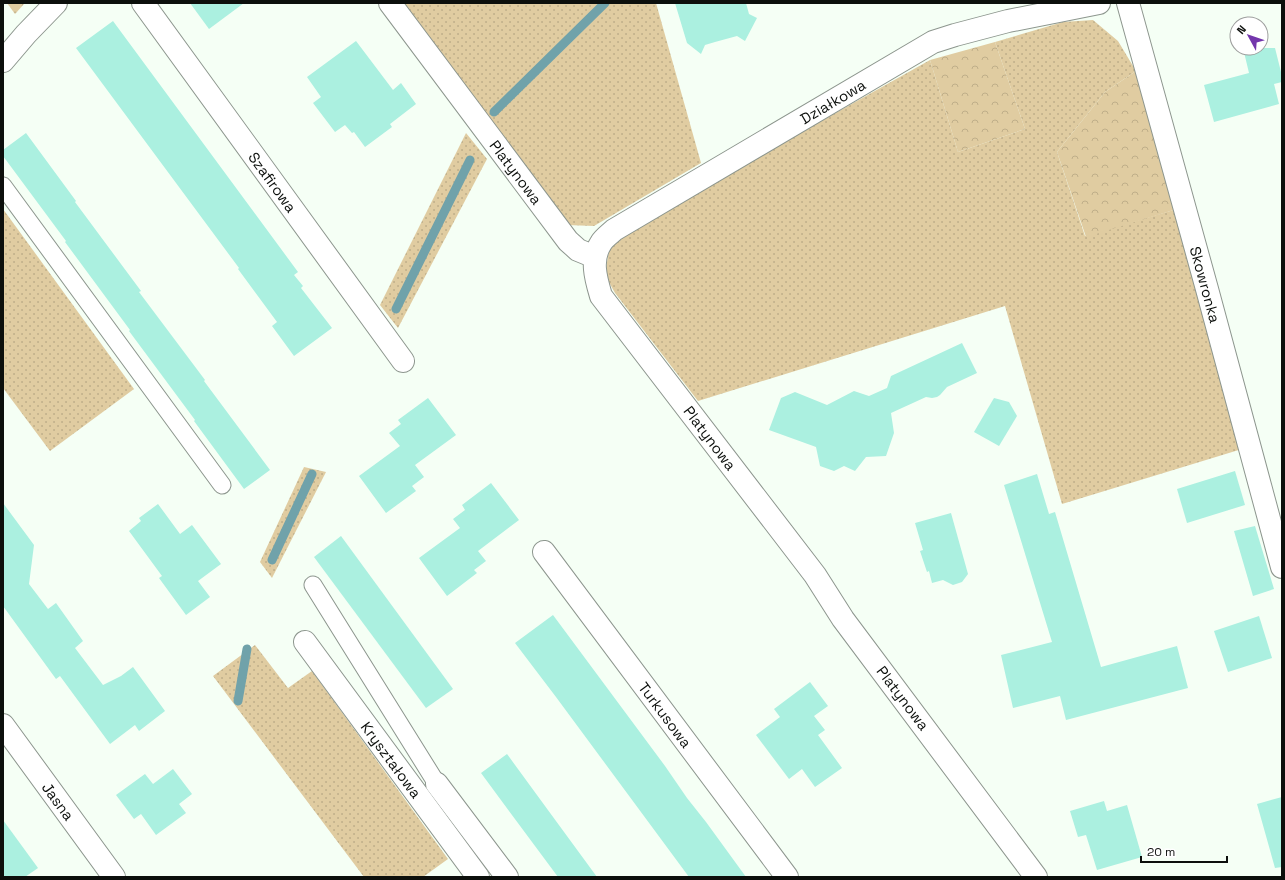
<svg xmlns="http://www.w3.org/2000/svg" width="1285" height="880" viewBox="0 0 1285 880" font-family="'Space Grotesk',sans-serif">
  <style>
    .grass { fill: url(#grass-dots) }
    .forest { fill: url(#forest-crowns) }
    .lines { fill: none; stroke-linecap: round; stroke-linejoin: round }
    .stream { stroke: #70a2aa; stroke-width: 9 }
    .building { fill: #abf0e0 }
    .service-casing { stroke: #8d968e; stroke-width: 19 }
    .minor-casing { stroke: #8d968e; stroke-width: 24 }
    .service { stroke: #fff; stroke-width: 17 }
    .minor { stroke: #fff; stroke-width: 22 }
    .labels { text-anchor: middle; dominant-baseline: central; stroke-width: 3; stroke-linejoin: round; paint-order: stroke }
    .street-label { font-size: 15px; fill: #0c0f0c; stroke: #fff }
  </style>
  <defs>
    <pattern id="grass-dots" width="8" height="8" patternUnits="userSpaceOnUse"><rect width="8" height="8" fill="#e0cca1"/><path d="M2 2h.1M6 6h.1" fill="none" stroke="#bfae89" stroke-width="1.8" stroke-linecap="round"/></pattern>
    <pattern id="forest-crowns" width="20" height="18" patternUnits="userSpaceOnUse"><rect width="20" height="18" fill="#e0cca1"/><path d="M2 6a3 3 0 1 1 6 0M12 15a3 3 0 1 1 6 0" fill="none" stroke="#bfae89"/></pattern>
  </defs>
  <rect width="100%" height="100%" fill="#f5fff5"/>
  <g class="grass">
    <path d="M 404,3 L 656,3 L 701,163 L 594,226 L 566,225 Z"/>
    <path d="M 1093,20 L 1118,41 L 1136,71 L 1105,92 L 1057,152 L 1085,236 L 1177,209 L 1242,449 L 1062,504 L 1005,306 L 698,401 L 615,293 L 605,275 L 609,250 L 622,231 L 775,147 L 930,60 L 958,152 L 1025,129 L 995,42 L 1063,22 Z"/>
    <path d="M 466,133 L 487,159 L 398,328 L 380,305 Z"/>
    <path d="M 3,209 L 134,389 L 50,451 L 3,388 Z"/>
    <path d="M 304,467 L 326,472 L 272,578 L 260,562 Z"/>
    <path d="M 255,645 L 288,688 L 312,671 L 448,859 L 423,877 L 364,877 L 213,676 Z"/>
  </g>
  <g class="forest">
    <path d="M 7,3 L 25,3 L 15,14 Z"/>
    <path d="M 995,42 L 1025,129 L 958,152 L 930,60 Z"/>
    <path d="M 1136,71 L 1177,209 L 1086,237 L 1057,152 L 1105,92 Z"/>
  </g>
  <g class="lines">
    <g class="stream">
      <path d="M 494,112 L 605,3"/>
      <path d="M 396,309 L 470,160"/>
      <path d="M 272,560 L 312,474"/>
      <path d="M 238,701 L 247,649"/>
    </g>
  </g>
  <g class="building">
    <path d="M 190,3 L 244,3 L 209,29 Z"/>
    <path d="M 675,3 L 746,3 L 749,14 L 757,18 L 745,41 L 737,36 L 715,42 L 705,45 L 701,54 L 687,43 Z"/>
    <path d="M 113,21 L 298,272 L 294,275 L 303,286 L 301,288 L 332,328 L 294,356 L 272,326 L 277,322 L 238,269 L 239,268 L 76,48 Z"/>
    <path d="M 356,41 L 393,90 L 401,83 L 416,104 L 390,124 L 392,127 L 365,147 L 354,132 L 352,133 L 345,125 L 335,132 L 313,103 L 321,97 L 307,77 Z"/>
    <path d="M 1243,48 L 1275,48 L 1282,76 L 1282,82 L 1274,84 L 1279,104 L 1214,122 L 1204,85 L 1249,73 Z"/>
    <path d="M 26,133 L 76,201 L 75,202 L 141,291 L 139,292 L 205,380 L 204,381 L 270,470 L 244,489 L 194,421 L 195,420 L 129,331 L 130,330 L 65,242 L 66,241 L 3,156 L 3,150 Z"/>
    <path d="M 962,343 L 977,373 L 947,387 L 940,395 L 937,397 L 932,398 L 926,397 L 891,413 L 894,433 L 886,456 L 866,457 L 855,471 L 844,466 L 834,471 L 820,466 L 816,447 L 769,430 L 781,398 L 795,392 L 827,405 L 854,391 L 869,396 L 887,388 L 891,376 Z"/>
    <path d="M 428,398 L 456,435 L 415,465 L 424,477 L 412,486 L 416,491 L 386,513 L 359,476 L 400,446 L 389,433 L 401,424 L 398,420 Z"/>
    <path d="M 994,398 L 1009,402 L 1017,416 L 999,446 L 974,432 Z"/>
    <path d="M 1235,471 L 1245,505 L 1187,523 L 1177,489 Z"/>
    <path d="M 1037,474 L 1049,514 L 1055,512 L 1101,667 L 1177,646 L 1188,688 L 1066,720 L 1060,696 L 1013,708 L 1001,655 L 1052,642 L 1004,485 Z"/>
    <path d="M 491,483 L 519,520 L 478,551 L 486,561 L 474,570 L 477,573 L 447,596 L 419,558 L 460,528 L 453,519 L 465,510 L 462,505 Z"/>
    <path d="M 3,503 L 34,545 L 29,584 L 48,609 L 56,603 L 83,641 L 75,648 L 103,685 L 121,676 L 133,667 L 165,711 L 139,731 L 135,725 L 110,744 L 60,676 L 56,679 L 3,606 Z"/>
    <path d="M 158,504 L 180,534 L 192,525 L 221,564 L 198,581 L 210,597 L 186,615 L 159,578 L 162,576 L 129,531 L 141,521 L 139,518 Z"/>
    <path d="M 951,513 L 968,574 L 962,582 L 953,585 L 943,580 L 932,583 L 929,571 L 927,572 L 920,551 L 923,550 L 915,523 Z"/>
    <path d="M 1255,526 L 1274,589 L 1253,596 L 1234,531 Z"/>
    <path d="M 341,536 L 453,689 L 426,708 L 314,557 Z"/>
    <path d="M 553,615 L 665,766 L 687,798 L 706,822 L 746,877 L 689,877 L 556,697 L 515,643 Z"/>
    <path d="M 1259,616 L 1272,658 L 1228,672 L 1214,631 Z"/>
    <path d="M 810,682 L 828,706 L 814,716 L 825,730 L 818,735 L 842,768 L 815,787 L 802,769 L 789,779 L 756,735 L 780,717 L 774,709 Z"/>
    <path d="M 507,754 L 545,806 L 597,877 L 558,877 L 509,811 L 481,773 Z"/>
    <path d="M 173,769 L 192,794 L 179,804 L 186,813 L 156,835 L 141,814 L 134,819 L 116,795 L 145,774 L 153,784 Z"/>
    <path d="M 1282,797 L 1282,867 L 1275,868 L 1257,804 Z"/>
    <path d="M 1104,801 L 1107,811 L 1127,805 L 1142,857 L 1097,870 L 1086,835 L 1078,837 L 1070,811 Z"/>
    <path d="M 3,820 L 38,868 L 25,877 L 3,877 Z"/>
  </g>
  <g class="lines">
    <defs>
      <g id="service">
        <path d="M 3,186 L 222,485"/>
        <path d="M 313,585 L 437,784"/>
      </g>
      <g id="minor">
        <path id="s1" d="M 143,3 L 403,361"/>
        <path id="s2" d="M 390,3 L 568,241 L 578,250 L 595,257"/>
        <path id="s3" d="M 1128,3 L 1207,289 L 1282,567"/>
        <path d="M 3,61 L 26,34 L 56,3"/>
        <path id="s4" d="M 544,552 L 787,877"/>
        <path id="s5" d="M 305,642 L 478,877"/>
        <path id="s6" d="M 3,725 L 114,877"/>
        <path d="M 437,784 L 507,877"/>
        <path id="s7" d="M 1036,877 L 843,619 L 815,575 L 601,296 C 596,279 590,260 601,243 C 604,238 610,234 614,230 L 933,42 L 955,35 L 1008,21 L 1099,3"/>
      </g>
    </defs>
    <use href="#service" class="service-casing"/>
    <use href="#minor" class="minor-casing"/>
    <use href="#service" class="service"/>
    <use href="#minor" class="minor"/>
  </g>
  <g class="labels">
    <g class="street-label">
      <text stroke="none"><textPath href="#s7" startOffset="1053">Działkowa</textPath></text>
      <text stroke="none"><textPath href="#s2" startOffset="211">Platynowa</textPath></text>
      <text stroke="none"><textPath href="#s1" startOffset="221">Szafirowa</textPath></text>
      <text stroke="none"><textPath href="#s3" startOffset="292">Skowronka</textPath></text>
      <text transform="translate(710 438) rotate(53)">Platynowa</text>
      <text transform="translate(903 698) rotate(53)">Platynowa</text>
      <text stroke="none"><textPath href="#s4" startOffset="203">Turkusowa</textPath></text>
      <text stroke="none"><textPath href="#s5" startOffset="146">Kryształowa</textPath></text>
      <text stroke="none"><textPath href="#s6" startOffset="94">Jasna</textPath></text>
    </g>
  </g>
  <rect width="1285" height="880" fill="none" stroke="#0c0f0c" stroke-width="8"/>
  <g transform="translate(1249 36) rotate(310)"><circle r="19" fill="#ffffff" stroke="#9e9f9e"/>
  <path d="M0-3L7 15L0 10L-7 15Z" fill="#7336ac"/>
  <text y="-6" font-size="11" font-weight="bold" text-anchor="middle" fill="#0c0f0c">N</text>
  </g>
  <path d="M1141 856v6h86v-6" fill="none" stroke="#0c0f0c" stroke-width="2"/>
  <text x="1147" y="856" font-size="12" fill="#0c0f0c" stroke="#ffffff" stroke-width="3" paint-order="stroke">20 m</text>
</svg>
